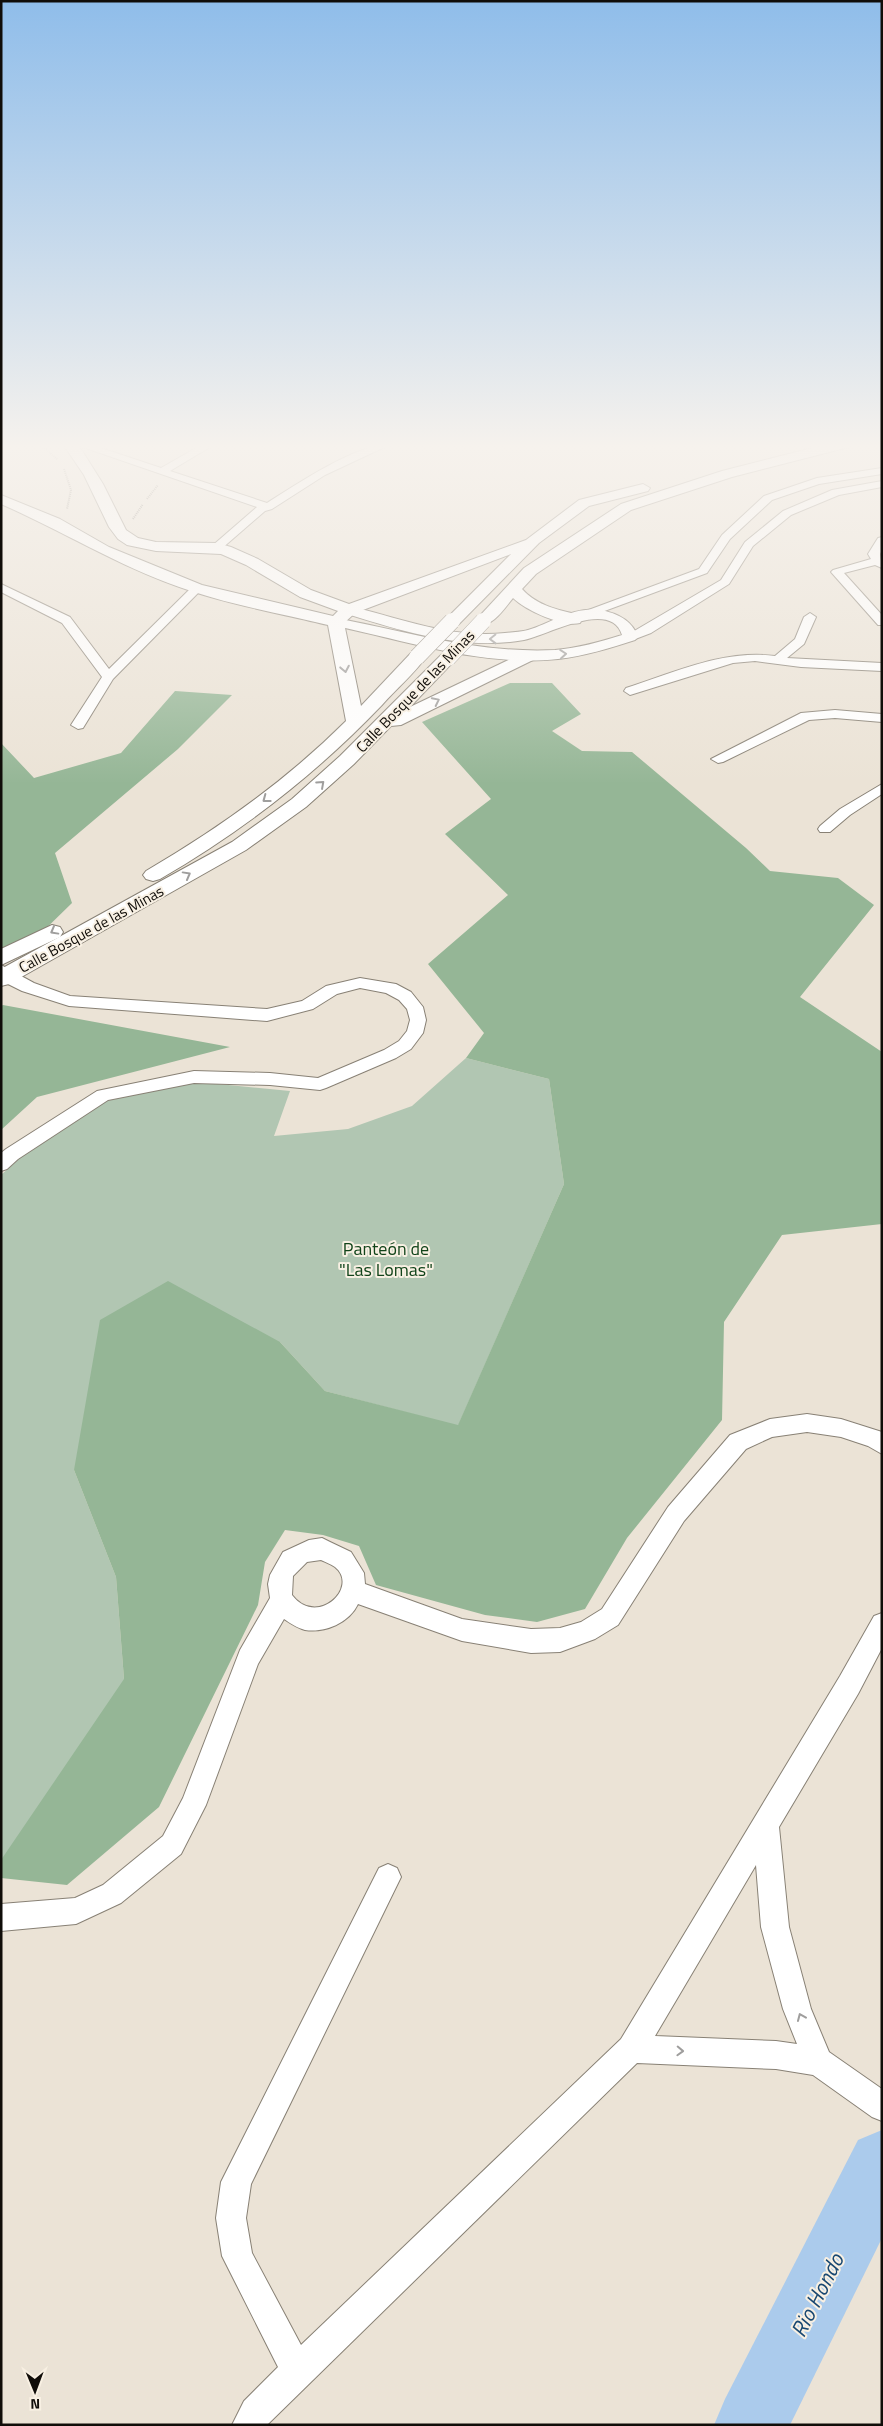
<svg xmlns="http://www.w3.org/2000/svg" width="883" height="2426" viewBox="0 0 883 2426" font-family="'Titillium Web',sans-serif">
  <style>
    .green { fill: #b1c6b2 }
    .forest { fill: #95b696 }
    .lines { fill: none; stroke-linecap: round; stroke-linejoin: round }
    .river { fill: #abcbec; fill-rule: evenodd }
    .minor-casing { stroke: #888175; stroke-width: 2 }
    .tertiary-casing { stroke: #888175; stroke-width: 2 }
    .secondary-casing { stroke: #888175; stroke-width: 2 }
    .path { stroke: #868077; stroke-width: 2; stroke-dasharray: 1 1; stroke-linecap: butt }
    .minor { fill: #fff; fill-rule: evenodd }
    .tertiary { fill: #fff; fill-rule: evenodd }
    .secondary { fill: #fff; fill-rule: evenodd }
    .secondary-bridge-casing { stroke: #888175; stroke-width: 17; stroke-linecap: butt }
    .secondary-bridge { stroke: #fff; stroke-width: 16 }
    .oneway { stroke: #9f9e9d }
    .labels { text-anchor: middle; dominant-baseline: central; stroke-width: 4; stroke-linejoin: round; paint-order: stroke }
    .far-street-label { font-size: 15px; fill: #100d09; stroke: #f8f0e3 }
    .park-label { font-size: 18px; fill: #104319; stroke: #f8f0e3 }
    .near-water-label { font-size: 22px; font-style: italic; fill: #194872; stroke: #f8f0e3 }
  </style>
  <rect width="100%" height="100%" fill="#ebe3d6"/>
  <path class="green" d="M 466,1058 L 549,1079 L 564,1184 L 458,1426 L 325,1391 L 280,1342 L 74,1470 L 116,1577 L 125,1692 L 1,1861 L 1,1175 L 20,1158 L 106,1101 L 198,1082 L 290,1091 L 274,1136 L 348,1129 L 412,1106 Z"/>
  <g class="forest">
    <path d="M 510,683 L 552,683 L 581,714 L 552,731 L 582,751 L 632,752 L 746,848 L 770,871 L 838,878 L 874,905 L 800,997 L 882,1052 L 882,1224 L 782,1235 L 724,1322 L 722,1420 L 627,1538 L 585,1609 L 537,1622 L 485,1615 L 376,1585 L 359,1546 L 323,1535 L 285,1530 L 265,1562 L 258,1605 L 159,1807 L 67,1885 L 1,1878 L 1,1860 L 124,1679 L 116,1577 L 74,1470 L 100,1320 L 168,1281 L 280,1342 L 325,1391 L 458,1425 L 564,1184 L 549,1079 L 466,1058 L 484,1033 L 428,964 L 508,895 L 445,834 L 491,799 L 422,722 Z"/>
    <path d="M 175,691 L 232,695 L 178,749 L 55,853 L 72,903 L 31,943 L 1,958 L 1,743 L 34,778 L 121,753 Z"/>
    <path d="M 3,1005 L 230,1047 L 37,1097 L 1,1130 L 1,1006 Z"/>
  </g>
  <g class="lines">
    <path class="river" d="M 882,2130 L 882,2238 L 790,2425 L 714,2425 L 725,2399 L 858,2140 Z"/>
    <defs>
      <g id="minor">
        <path d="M 74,444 L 89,444 L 161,468 L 203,444 L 215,444 L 170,471 L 267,503 C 297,484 356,444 391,444 L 325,475 L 272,509 L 265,511 L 220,550 L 216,551 L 211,548 L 212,546 L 257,507 Z"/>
        <path d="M 882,468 L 882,474 L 819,484 L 772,500 L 730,539 L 707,573 L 591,616 L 587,618 L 581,614 L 583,612 L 699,569 L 722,535 L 764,496 L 817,478 Z"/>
        <path d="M 882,481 L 882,487 L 839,495 L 791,515 L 753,546 L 729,584 L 651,633 L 630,641 L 624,637 L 721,580 L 745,542 L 783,511 L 832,490 Z"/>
        <path d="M 882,537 L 882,550 L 880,554 L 882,568 L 875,565 L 844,573 L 882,615 L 882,625 L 878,625 L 831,572 L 833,570 L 871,559 L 868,554 L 878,538 Z"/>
        <path d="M 1,584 L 70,617 L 109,669 L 193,586 L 197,585 L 203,588 L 113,679 L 83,728 L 78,729 L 71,725 L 102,677 L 62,623 L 1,592 Z"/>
        <path d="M 810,613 L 816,617 L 804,644 L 787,658 L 882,663 L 882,671 L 801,667 L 755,661 L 733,663 L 630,695 L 624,691 L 626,688 C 673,673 724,649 775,656 L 795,639 L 804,617 Z"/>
        <path d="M 835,710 L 882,714 L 882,722 L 835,718 L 809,720 L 723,762 L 718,763 L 711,759 L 801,713 Z"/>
        <path d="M 882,784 L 882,794 L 850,815 L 830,832 L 820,832 L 818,829 L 820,826 L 840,809 Z"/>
        <path d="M 1,965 L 34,983 L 70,996 L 267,1009 L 302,1001 L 326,986 L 360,978 L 396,984 L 411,992 L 423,1007 L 426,1020 L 423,1033 L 411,1049 L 396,1058 L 326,1088 L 320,1090 L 270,1085 L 194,1083 L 108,1100 L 18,1159 L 7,1169 L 1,1171 L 1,1153 L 6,1149 L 97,1091 L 194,1071 L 270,1073 L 318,1078 L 384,1050 L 399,1041 L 407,1031 L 410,1020 L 407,1009 L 399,1000 L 386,993 L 360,988 L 337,994 L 313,1009 L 267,1021 L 69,1006 L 22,991 L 2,981 Z"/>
        <path d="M 807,1414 L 841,1419 L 882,1432 L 882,1454 L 868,1446 L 841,1437 L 807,1432 L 772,1437 L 746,1449 L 684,1521 L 618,1625 L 595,1639 L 560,1652 L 531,1653 L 462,1641 L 358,1604 C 349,1623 325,1633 305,1630 C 297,1628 290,1623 284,1619 L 258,1664 L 206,1805 L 181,1854 L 121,1903 L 76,1924 L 1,1931 L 1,1904 L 75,1898 L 103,1885 L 163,1836 L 183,1798 L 240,1650 L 270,1598 L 268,1584 L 270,1575 L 283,1552 L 309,1540 L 322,1538 L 330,1542 L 351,1552 L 364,1573 L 365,1584 L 462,1619 L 531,1629 L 560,1628 L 581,1622 L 602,1609 L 668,1507 L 730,1435 L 770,1419 ZM 321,1560 C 325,1562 331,1564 335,1567 C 360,1587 317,1628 292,1595 L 293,1576 L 307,1562 Z"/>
        <path d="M 882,1613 L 882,1648 L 858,1694 L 779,1827 L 789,1927 L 811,2009 L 829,2052 L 882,2089 L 882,2121 L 872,2117 L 813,2075 L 776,2069 L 637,2063 L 267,2425 L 232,2425 L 244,2401 L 278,2367 L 222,2256 L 216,2218 L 221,2182 L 379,1868 L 388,1864 L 397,1868 L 401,1877 L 251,2184 L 246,2218 L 252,2253 L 301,2345 L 621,2039 L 840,1676 L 874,1616 ZM 756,1865 L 761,1927 L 783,2009 L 797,2044 L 776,2041 L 655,2036 Z"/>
      </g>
      <path id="tertiary" d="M 349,606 C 400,618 451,639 505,633 C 513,632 521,632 528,630 C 551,623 574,606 600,610 C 617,613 632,620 638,637 L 635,640 C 610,648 585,656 558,659 C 484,667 407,641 336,626 L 329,622 L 336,618 C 408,632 481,654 555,650 C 578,648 600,642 622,635 C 611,598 546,636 524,640 C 463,651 402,631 344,613 L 342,610 L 344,607 Z"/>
      <g id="secondary">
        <path d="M 63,444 L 77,444 L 81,449 L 103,484 L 126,530 L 138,538 L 156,542 L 217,543 L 231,547 L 258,559 L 311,590 L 349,604 L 526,540 L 579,500 L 643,484 L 650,488 L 648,491 L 589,506 L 539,543 L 458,625 L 446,625 L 444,621 L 511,554 L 355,613 L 344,623 L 361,706 L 411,653 L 423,653 L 426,657 C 414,674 396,689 382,705 C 316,774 243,831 160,879 L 153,881 L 146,879 L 143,875 L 146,871 C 218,829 287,780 346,721 L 328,625 C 283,614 236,606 191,591 C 125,570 65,532 1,504 L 1,495 L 60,519 L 109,547 L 202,585 L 333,616 L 338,611 L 300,597 L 246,565 L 221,554 L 156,551 L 127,545 L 118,539 L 109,527 L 84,475 Z"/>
        <path d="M 828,444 L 851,444 L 849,447 L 732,477 L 631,510 L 536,574 L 522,589 C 537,606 559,610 580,615 L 582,619 L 580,623 C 562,627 527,611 513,598 C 504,609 492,628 477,625 L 475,621 L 524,568 L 621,504 L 722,471 Z"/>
        <path d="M 527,651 L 533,652 L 536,656 L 533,660 L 401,725 L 391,726 L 354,764 L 306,807 L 246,850 L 9,984 L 1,986 L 1,969 L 232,842 L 292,799 L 340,756 L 442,654 L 454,654 L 457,658 L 410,707 Z"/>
        <path d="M 52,925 L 60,927 L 63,932 L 60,937 L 1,965 L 1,949 Z"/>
      </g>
    </defs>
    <use href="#minor" class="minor-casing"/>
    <use href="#tertiary" class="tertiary-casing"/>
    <use href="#secondary" class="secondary-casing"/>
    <g class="path">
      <path d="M 40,444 L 58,460"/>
      <path d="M 64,469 L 71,490 L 67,509"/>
      <path d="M 147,499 L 158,485"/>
      <path d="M 133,519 L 143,504"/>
    </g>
    <use href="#minor" class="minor"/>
    <use href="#tertiary" class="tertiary"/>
    <use href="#secondary" class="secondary"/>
    <defs>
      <g id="secondary-bridge">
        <path d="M 417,657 L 452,621"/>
        <path d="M 448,658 L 483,621"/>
      </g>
    </defs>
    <use href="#secondary-bridge" class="secondary-bridge-casing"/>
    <use href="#secondary-bridge" class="secondary-bridge"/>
  </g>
  <defs><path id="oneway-chevron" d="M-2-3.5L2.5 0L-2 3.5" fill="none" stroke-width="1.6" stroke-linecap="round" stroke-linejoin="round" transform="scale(1.25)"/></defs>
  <g class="oneway">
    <use href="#oneway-chevron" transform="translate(493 639) rotate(179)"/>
    <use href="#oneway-chevron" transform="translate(563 654) rotate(-5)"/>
    <use href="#oneway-chevron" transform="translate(345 669) rotate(79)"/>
    <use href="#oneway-chevron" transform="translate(436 701) rotate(-26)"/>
    <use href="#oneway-chevron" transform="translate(321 784) rotate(-42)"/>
    <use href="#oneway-chevron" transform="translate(266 799) rotate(143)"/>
    <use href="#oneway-chevron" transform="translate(187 875) rotate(-29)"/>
    <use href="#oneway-chevron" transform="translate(54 931) rotate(151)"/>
    <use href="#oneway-chevron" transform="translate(801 2017) rotate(-113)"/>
    <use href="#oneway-chevron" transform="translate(680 2051) rotate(2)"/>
  </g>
  <linearGradient id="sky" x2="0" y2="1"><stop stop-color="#8fbdea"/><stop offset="0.57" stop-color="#f6f2ed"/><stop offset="1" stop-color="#f6f2ed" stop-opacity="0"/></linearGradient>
  <rect width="883" height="784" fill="url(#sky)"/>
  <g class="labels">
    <g class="far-street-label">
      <text transform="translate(415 691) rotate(-46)">Calle Bosque de las Minas</text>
      <text transform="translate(91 929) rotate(-29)">Calle Bosque de las Minas</text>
    </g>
    <g class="park-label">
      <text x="386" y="1248">Panteón de<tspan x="386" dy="21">"Las Lomas"</tspan></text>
    </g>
    <g class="near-water-label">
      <text transform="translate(817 2295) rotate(-63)">Rio Hondo</text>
    </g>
  </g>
  <rect width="883" height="2426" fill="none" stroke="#100d09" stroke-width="5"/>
  <g transform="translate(35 2391) rotate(179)" stroke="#f8f0e3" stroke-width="4" paint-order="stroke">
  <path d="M0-4L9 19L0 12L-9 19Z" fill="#100d09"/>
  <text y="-8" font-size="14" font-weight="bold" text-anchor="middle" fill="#100d09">N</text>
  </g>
</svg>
